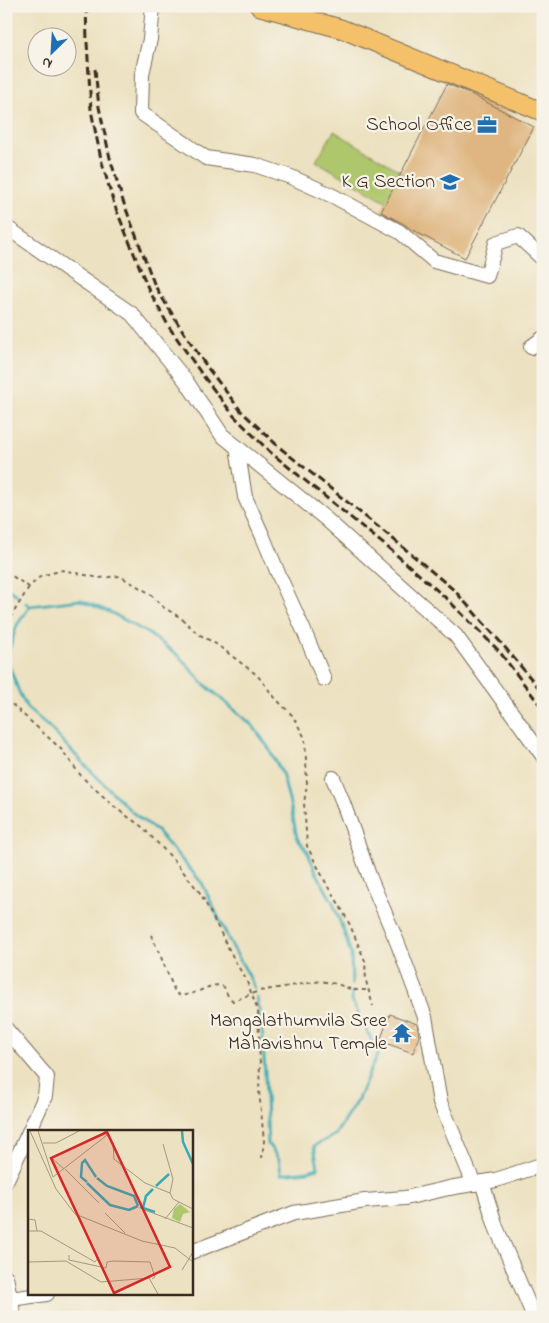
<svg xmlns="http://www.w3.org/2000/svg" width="549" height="1323" viewBox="0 0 549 1323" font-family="'Indie Flower',sans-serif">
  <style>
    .green { fill: #afc76c; stroke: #757845 }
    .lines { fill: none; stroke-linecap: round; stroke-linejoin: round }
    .stream { stroke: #39aab4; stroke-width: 3 }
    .building { fill: #dfb681 }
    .minor-casing { stroke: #796a57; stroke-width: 16 }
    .major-casing { stroke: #796a57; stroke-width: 20 }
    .path { stroke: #796a57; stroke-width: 2; stroke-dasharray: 4 4; stroke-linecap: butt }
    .minor { stroke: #fff; stroke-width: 14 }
    .major { stroke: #f4c16a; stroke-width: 18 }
    .rail { stroke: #3b2a1e; stroke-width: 3; stroke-dasharray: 8 4; stroke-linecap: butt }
    .labels { text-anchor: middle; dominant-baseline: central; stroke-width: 4.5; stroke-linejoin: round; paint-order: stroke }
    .poi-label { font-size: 20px; fill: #3b2a1e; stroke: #f7f3e8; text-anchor: end }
    .inset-river { fill: none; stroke: #39aab4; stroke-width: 2.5 }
    .inset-road { fill: none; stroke: #a5987f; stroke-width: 1 }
    .view { fill: #d62828; fill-opacity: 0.15; stroke: #d62828; stroke-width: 2.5 }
    .inset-edge { fill: none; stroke: #3b2a1e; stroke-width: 2.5 }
  </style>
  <rect width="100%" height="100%" fill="#f7f3e8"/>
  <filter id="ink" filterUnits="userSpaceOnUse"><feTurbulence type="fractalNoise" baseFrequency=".02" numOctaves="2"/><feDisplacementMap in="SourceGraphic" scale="10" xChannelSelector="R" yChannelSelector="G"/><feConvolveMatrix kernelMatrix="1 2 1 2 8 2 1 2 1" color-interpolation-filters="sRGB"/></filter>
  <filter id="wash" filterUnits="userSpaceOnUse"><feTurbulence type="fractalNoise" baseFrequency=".0096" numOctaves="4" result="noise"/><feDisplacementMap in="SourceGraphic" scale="20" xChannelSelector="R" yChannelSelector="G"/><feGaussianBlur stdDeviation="1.12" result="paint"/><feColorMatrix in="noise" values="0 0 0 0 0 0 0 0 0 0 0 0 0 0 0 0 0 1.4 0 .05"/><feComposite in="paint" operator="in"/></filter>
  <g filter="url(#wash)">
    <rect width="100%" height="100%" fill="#ece1c0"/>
    <path class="green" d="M 334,131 L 405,174 L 389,203 L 316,161 Z"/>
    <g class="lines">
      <g class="stream">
        <path d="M 6,587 L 18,596"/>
        <path d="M 26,603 L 30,606 L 17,625 L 9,650 L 8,663 L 19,692 L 27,708 L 50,728 L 84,764 L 132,812 L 157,831 L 202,883 L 231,944 L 248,974 L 255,989"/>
        <path d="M 30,606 L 80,600 L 112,613 L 149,634 L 179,656 L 203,683 L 253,726 L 268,747 L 282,773 L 291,808 L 297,838 L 308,853 L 315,870 L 333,903 L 344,932 L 351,954 L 352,985"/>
        <path d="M 257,998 L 262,1028 L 265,1073 L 268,1144 L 279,1159 L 281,1174 L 308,1171 L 318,1168 L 314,1146 L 335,1135 L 358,1099 L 378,1053 L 352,1001 L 352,992"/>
      </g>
    </g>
    <g id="blocks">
      <g class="building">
        <path d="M 447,84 L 469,93 L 534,127 L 465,258 L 412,230 L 404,224 L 381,212 Z"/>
        <path d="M 390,1014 L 417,1024 L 419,1036 L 413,1053 L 380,1041 Z"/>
      </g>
    </g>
  </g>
  <g filter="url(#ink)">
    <use href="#blocks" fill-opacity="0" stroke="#796a57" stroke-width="1"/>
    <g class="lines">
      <defs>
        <g id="minor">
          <path d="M 153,6 L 150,39 L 142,74 L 141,113 L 206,158 L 255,165 L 291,177 L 333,196 L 400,232 L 434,261 L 487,276 L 496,243 L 518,236 L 543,259"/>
          <path d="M 6,227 L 132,314 L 186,381 L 222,435 L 326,519 L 456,636 L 543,756"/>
          <path d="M 531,347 L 543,338"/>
          <path d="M 237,447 L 245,497 L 263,537 L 280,578 L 304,631 L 324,679"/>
          <path d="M 333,778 L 342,800 L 370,878 L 398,944 L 425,1017 L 440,1102 L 474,1184"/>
          <path d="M 6,1029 L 47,1077 L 45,1096 L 29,1132"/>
          <path d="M 6,1181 L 29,1132"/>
          <path d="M 482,1182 L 496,1227 L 534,1317"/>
          <path d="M 191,1252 L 294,1213 L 365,1201 L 405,1198 L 449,1188 L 496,1180 L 538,1166 L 543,1166"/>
          <path d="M 6,1277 L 14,1317"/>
          <path d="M 10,1299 L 47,1294"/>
        </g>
        <path id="major" d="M 259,6 L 342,29 L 543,112"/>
      </defs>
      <use href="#minor" class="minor-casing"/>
      <use href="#major" class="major-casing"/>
      <g class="path">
        <path d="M 6,572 L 29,587 L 41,576 L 63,570 L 99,578 L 120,576 L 149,593 L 163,607 L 181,618 L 197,633 L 216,644 L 257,675 L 276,699 L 292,715 L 305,738 L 307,784 L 304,803 L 307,846 L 328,887 L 339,904 L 350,925 L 365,961 L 366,981 L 373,1006"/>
        <path d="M 6,625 L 29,587"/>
        <path d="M 6,699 L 61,749 L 82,777 L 117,809 L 141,826 L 173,859 L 201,894 L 237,965 L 246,979 L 258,1011 L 260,1064 L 259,1091 L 264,1141 L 262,1158"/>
        <path d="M 151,935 L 161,957 L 175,992 L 180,996 C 186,995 191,994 196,992 C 206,989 214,982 224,987 L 228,996 L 233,1001 L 259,991 L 321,981 L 337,984 L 353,990 L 369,990"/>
      </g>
      <use href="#minor" class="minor"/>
      <use href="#major" class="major"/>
      <g class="rail">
        <path d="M 86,6 L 87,42 L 91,110 L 101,159 L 114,204 L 148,288 L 169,327 L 201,373 L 234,416 L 270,452 L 392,551 L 447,599 L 499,651 L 543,709"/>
        <path d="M 95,69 L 99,107 L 110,158 L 123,201 L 155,286 L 177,322 L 207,367 L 241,411 L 279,447 L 398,543 L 455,591 L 503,645 L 543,693"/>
      </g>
    </g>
  </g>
  <defs>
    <symbol id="office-bare" viewBox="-9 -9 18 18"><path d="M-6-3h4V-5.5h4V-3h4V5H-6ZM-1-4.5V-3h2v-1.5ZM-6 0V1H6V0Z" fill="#1f6fb2" stroke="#f7f3e8" stroke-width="2.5" paint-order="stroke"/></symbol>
    <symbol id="school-bare" viewBox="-9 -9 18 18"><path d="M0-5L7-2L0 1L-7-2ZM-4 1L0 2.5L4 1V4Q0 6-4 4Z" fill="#1f6fb2" stroke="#f7f3e8" stroke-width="2.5" paint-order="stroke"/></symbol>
    <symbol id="temple-bare" viewBox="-9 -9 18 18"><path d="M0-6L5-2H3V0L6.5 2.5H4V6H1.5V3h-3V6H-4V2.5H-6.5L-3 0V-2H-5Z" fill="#1f6fb2" stroke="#f7f3e8" stroke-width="2.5" paint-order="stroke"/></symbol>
  </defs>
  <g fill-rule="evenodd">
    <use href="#office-bare" x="473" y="111" width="28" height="28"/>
    <use href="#school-bare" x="436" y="168" width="28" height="28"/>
    <use href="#temple-bare" x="388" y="1019" width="28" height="28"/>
  </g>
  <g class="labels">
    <g class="poi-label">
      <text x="472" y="125">School Office</text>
      <text x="435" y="182">K G Section</text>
      <text x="387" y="1021">Mangalathumvila Sree<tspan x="387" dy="23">Mahavishnu Temple</tspan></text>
    </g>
  </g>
  <g transform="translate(28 1130)">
    <rect width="165" height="165" fill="#ece1c0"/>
    <path d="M 152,74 L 162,82 L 155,84 L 152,92 L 144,88 L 146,79 Z" fill="#afc76c"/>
    <path class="inset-river" d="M 154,1 L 155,12 L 165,34M 69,48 L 79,56 L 106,66 L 110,76M 59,52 L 53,47 L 54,33 L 57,30 L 68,47M 59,53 L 82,75 L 101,80 L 110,76M 128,56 L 141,44M 112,77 L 127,82M 115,78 L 118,66 L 125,59"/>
    <path class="inset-road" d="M 2,1 L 28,59 L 47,84 L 114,111 L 147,118 L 165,132M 10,1 L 25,47 L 79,5M 76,1 L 85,13 L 86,29 L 117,53 L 142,63 L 145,69 L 165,79M 15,13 L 28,13 L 51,1M 135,14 L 145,49 L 142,63M 24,28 L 36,39M 37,39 L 71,73M 114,79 L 165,98M 77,83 L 97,103M 0,89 L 7,90 L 9,101M 137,89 L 151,72M 0,101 L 13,101 L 67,132 L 71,127M 41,125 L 41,130 L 78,138 L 79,132 L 85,131 L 122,132 L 127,147 L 124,149M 0,132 L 38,131 L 73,152 L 121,148 L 130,164M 154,140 L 165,122"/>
    <path class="view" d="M 79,2 L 142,137 L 86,163 L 23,28 Z"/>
    <rect width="165" height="165" class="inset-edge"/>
  </g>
  <rect width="549" height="1323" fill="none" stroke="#f7f3e8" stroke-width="25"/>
  <g transform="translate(52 52) rotate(205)"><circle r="24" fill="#f7f3e8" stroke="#aca397"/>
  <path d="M0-4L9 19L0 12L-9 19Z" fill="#1f6fb2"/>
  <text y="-8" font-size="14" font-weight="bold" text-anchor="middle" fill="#3b2a1e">N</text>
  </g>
</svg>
